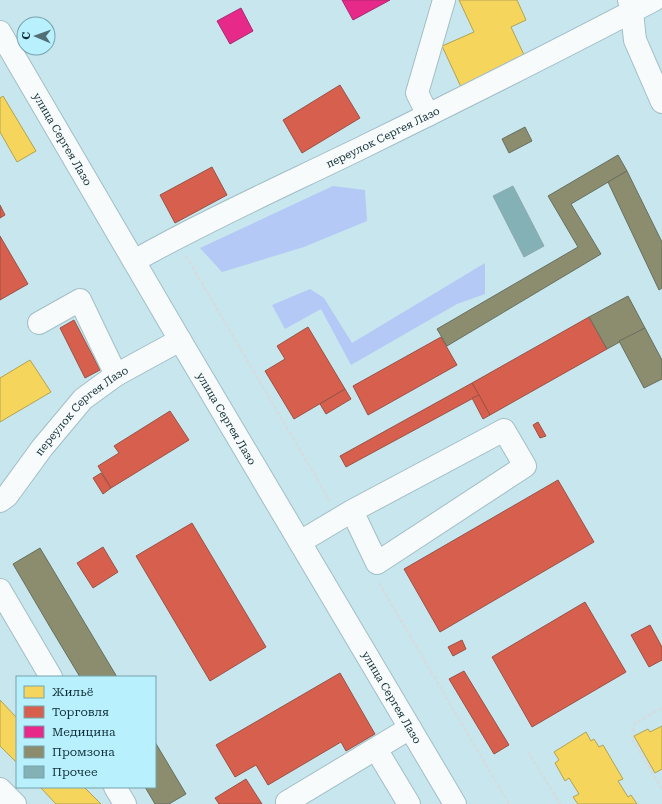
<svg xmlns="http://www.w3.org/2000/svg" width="662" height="804" viewBox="0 0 662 804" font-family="'Roboto Serif',serif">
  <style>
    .green { fill: #b4c9f5 }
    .homes { fill: #f6d55c; stroke: #b1a351 }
    .shops { fill: #d6604d; stroke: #9b5146 }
    .health { fill: #e7298a; stroke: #a72b71 }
    .industry { fill: #8c8c6e; stroke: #67705d }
    .building { fill: #83b1b5; stroke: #8da9ad }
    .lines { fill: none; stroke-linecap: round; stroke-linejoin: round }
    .minor-casing { stroke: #a3bec5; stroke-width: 24 }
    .path { stroke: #d3dde0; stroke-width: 2.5; stroke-dasharray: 4 2; stroke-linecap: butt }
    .minor { stroke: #f7fbfc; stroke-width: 22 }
    .labels { text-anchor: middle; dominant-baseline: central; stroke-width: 4; stroke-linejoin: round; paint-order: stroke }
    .street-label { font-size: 11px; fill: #112f36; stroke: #b8f0fe }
  </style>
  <rect width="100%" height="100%" fill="#c8e6ee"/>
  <g class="green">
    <path d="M 333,186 L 365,190 L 367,221 L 304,247 L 222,272 L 200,248 Z"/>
    <path d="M 485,263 L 485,294 L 457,304 L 351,365 L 321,309 L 285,329 L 272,305 L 310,289 L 324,298 L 352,343 Z"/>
  </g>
  <g class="homes">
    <path d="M 459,0 L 517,0 L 526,20 L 511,27 L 525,57 L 461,87 L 442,46 L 474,32 Z"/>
    <path d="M 3,96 L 36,151 L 17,162 L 0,132 L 0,98 Z"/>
    <path d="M 30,360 L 51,392 L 0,422 L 0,378 Z"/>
    <path d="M 0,700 L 17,718 L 17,763 L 0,746 Z"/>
    <path d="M 662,726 L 662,769 L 655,773 L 634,736 L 648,729 L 650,732 Z"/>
    <path d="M 586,732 L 591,741 L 594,739 L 599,747 L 603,745 L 623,779 L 618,781 L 628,797 L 631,795 L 637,804 L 578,804 L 573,797 L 579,794 L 569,778 L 565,781 L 555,763 L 559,760 L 554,752 Z"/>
    <path d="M 40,787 L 84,787 L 101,804 L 56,804 Z"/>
  </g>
  <g class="shops">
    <path d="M 340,85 L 360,118 L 302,153 L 283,120 Z"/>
    <path d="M 212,167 L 227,195 L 175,223 L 160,195 Z"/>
    <path d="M 0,205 L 5,215 L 0,218 Z"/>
    <path d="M 0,236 L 28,284 L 0,300 Z"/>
    <path d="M 589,317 L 607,349 L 490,415 L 472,383 Z"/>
    <path d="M 74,320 L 100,370 L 85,378 L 60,328 Z"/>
    <path d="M 308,327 L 345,389 L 294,419 L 265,371 L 285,359 L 277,346 Z"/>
    <path d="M 441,337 L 457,365 L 368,415 L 353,386 Z"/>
    <path d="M 472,383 L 479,395 L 346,467 L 340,456 Z"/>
    <path d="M 345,389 L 351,399 L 326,414 L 320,404 Z"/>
    <path d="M 479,395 L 490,415 L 483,419 L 472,398 Z"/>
    <path d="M 170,411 L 189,440 L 111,488 L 98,466 L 119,453 L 114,446 Z"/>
    <path d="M 538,422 L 546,436 L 540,438 L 533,425 Z"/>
    <path d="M 101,473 L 111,488 L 103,494 L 93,478 Z"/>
    <path d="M 558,480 L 594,542 L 440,632 L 404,569 Z"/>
    <path d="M 192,523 L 266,647 L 210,681 L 136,556 Z"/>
    <path d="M 103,547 L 118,572 L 93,588 L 77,563 Z"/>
    <path d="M 585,602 L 626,672 L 532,727 L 492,657 Z"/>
    <path d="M 650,625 L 662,647 L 662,660 L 649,667 L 631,635 Z"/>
    <path d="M 462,640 L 466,649 L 453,656 L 448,647 Z"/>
    <path d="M 464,671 L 509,745 L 494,754 L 449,679 Z"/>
    <path d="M 340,673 L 375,734 L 346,751 L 341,742 L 268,785 L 256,765 L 235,777 L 216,745 Z"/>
    <path d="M 246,779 L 262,804 L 219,804 L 215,798 Z"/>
  </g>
  <g class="health">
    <path d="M 342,0 L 390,0 L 353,20 Z"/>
    <path d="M 241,8 L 253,31 L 230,44 L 217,21 Z"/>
  </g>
  <g class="industry">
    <path d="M 525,127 L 532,141 L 509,153 L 502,139 Z"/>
    <path d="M 618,155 L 627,171 L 571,204 L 601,254 L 447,346 L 437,329 L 578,247 L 548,196 Z"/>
    <path d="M 627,171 L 662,242 L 662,288 L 659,290 L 608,182 Z"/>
    <path d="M 628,296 L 645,328 L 607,349 L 589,317 Z"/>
    <path d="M 645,328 L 662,360 L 662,379 L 644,388 L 619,341 Z"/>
    <path d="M 40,548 L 117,677 L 80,677 L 50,627 L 13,564 Z"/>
    <path d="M 155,742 L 186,794 L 169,804 L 155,804 L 145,787 L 155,787 Z"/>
  </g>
  <path class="building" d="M 513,186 L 544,246 L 524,257 L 493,196 Z"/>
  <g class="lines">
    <defs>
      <g id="minor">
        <path d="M 629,0 L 632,12 L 635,40 L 662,102"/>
        <path id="s1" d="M 0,32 L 180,340 L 455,804"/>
        <path d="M 428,115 L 417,93 L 444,0"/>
        <path id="s2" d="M 134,261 C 207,220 285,185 361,148 C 459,100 557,51 654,0"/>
        <path d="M 39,323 L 80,300 L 116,375"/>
        <path id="s3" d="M 0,501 L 7,496 L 42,448 L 83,399 L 116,375 L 180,340"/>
        <path d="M 300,542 L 352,511 L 504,430 L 525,466 L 377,563 L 352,511"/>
        <path d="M 0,590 L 51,677"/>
        <path d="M 376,749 L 409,804"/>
        <path d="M 115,787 L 125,804"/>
        <path d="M 0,789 L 15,804"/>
        <path d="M 287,804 L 287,802 L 410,728"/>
      </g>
    </defs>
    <use href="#minor" class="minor-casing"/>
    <g class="path">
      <path d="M 186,256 L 330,501"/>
      <path d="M 379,583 L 509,804"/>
      <path d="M 662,708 L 634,724 L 632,739 L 662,789"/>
      <path d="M 528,751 L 560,804"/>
    </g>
    <use href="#minor" class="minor"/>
  </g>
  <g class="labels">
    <g class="street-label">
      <text stroke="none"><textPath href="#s2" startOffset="278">переулок Сергея Лазо</textPath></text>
      <text stroke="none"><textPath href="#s1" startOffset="124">улица Сергея Лазо</textPath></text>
      <text stroke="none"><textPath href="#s3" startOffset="123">переулок Сергея Лазо</textPath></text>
      <text stroke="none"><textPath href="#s1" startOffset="448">улица Сергея Лазо</textPath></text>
      <text stroke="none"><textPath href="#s1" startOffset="772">улица Сергея Лазо</textPath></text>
    </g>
  </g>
  <rect x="16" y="676" width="140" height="112" fill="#b8f0fe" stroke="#75a3ae"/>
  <rect x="24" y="686" width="20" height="12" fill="#f6d55c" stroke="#75a3ae"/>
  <text x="52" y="696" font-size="12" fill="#112f36">Жильё</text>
  <rect x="24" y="706" width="20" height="12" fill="#d6604d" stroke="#75a3ae"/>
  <text x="52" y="716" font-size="12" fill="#112f36">Торговля</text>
  <rect x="24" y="726" width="20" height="12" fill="#e7298a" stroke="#75a3ae"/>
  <text x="52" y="736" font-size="12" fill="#112f36">Медицина</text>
  <rect x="24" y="746" width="20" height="12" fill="#8c8c6e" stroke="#75a3ae"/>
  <text x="52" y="756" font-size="12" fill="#112f36">Промзона</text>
  <rect x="24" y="766" width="20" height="12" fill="#83b1b5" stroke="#75a3ae"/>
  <text x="52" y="776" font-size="12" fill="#112f36">Прочее</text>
  <g transform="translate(36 36) rotate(272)"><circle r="19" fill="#b8f0fe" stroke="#75a3ae"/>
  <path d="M0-3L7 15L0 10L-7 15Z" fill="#516f76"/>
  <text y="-6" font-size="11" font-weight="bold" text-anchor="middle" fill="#112f36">С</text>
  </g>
</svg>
